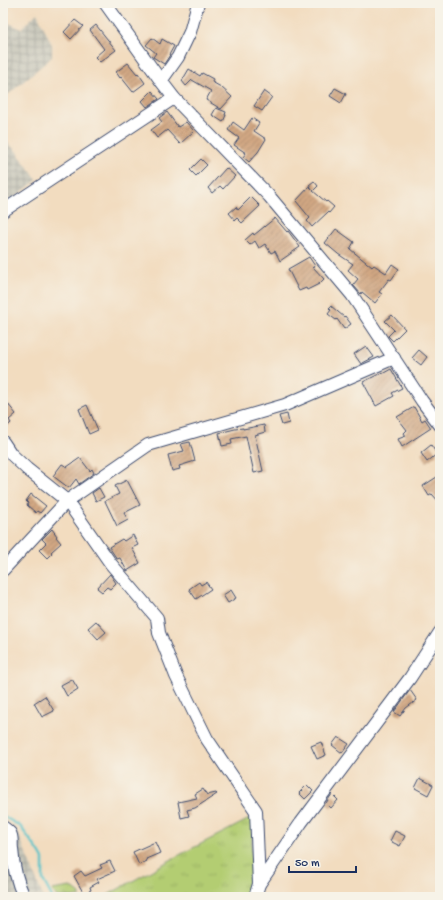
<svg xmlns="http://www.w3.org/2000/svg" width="443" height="900" viewBox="0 0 443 900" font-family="'Gochi Hand',sans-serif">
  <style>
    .industrial { fill: url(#industrial-grid) }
    .grass { fill: url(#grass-tufts); stroke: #677e68 }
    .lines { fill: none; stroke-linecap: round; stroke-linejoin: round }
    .stream { stroke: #55c3c9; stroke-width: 2.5 }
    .building { fill: url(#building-hatch) }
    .minor-casing { stroke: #3b496d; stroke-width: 14 }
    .minor { stroke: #fff; stroke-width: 12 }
  </style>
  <defs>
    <pattern id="industrial-grid" width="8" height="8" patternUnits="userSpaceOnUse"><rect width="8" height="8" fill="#c6c5b8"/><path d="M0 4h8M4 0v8" fill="none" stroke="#a0a099"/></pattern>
    <pattern id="grass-tufts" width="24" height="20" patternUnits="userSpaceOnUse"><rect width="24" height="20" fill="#b3cd72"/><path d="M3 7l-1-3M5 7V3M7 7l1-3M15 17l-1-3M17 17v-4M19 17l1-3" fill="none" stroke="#99b065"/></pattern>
    <pattern id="building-hatch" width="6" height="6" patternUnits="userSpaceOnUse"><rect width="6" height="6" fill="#d1a783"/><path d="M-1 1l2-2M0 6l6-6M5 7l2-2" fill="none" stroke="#a9886e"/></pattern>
  </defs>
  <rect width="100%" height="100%" fill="#f7f3e8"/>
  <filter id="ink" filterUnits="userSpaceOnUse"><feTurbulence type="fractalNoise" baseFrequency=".025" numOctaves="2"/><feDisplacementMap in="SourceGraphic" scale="8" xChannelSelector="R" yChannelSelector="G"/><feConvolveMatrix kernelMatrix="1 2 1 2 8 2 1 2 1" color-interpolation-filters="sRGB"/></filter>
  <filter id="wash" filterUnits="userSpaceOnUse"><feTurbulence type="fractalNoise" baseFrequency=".012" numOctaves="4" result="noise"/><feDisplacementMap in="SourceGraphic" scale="16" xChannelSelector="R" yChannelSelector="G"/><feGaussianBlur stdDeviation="0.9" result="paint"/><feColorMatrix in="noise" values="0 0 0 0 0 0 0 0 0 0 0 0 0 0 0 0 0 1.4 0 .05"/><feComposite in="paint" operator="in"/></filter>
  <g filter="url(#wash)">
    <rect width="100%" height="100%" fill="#f2dcbf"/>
    <g class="industrial">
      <path d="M 37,13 L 52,45 L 52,57 L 3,99 L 3,23 L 5,21 L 21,29 Z"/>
      <path d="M 3,138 L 16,151 L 37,180 L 3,206 Z"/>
      <path d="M 3,823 L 17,830 L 43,897 L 3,897 Z"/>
    </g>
    <g class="grass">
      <path d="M 253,817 L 251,866 L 248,897 L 104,897 L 183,853 L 234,827 Z"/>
      <path d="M 71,887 L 80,894 L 80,897 L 57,897 L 52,890 Z"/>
    </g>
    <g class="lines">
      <path class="stream" d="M 3,816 L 20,826 L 39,852 L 43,859 L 43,880 L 52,897"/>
    </g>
    <g id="blocks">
      <g class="building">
        <path d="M 75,20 L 83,26 L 71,39 L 64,32 Z"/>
        <path d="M 96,25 L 116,50 L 100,62 L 95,57 L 104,49 L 90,30 Z"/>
        <path d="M 152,38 L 160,44 L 162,39 L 174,46 L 169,55 L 170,55 L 164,64 L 153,57 L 156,53 L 146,45 Z"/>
        <path d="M 128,63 L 137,74 L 138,73 L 145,83 L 133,92 L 121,77 L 120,78 L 116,72 Z"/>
        <path d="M 189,69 L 200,76 L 202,73 L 213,79 L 212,82 L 221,87 L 232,97 L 221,109 L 206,100 L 211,91 L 192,80 L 186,86 L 182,81 Z"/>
        <path d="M 335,88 L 346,94 L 341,103 L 330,96 Z"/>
        <path d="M 152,91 L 159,99 L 147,107 L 142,101 Z"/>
        <path d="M 264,91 L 272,97 L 262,111 L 254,106 Z"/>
        <path d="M 216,108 L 226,112 L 225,115 L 226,115 L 223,122 L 212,115 Z"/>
        <path d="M 167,112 L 178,127 L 186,122 L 194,131 L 180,144 L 167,130 L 157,138 L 151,130 L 162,122 L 159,118 Z"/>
        <path d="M 252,118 L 259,123 L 254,131 L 266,139 L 258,152 L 249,162 L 243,157 L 246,153 L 234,145 L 239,138 L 228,130 L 233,122 L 244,130 Z"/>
        <path d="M 201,159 L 207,165 L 196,176 L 190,170 Z"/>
        <path d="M 226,168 L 235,176 L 223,189 L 220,186 L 212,193 L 208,188 Z"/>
        <path d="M 314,181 L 318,186 L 313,191 L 326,202 L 327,201 L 334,207 L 329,213 L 328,212 L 312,227 L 307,221 L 310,218 L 296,201 L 309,187 L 312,190 L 309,185 Z"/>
        <path d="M 251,197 L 260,206 L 242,223 L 237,218 L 235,220 L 229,213 L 236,207 L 238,210 Z"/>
        <path d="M 275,218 L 287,232 L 288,231 L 300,247 L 280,261 L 275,251 L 271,253 L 265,244 L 259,248 L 255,241 L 250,245 L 245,240 L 253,233 L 254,235 Z"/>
        <path d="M 336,229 L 354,242 L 350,249 L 372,267 L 374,265 L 386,273 L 392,264 L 399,269 L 391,280 L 389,279 L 379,292 L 382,294 L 375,303 L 362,292 L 361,294 L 353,285 L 358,279 L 348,270 L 353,264 L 338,254 L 325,243 Z"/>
        <path d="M 309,257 L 315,266 L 313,267 L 324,279 L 319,284 L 307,290 L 306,288 L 299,291 L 288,269 Z"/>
        <path d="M 331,306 L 344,317 L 345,316 L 351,324 L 344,329 L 337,319 L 336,320 L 328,314 L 331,310 L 329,308 Z"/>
        <path d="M 392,315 L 405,329 L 393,341 L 388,336 L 394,330 L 385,321 Z"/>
        <path d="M 366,346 L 374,357 L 361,364 L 354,354 Z"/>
        <path d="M 419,350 L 427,357 L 421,365 L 412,358 Z"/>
        <path d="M 391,369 L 402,388 L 392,393 L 394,396 L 376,406 L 363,382 L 381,373 L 382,374 Z"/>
        <path d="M 3,398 L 16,414 L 9,420 L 11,423 L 3,430 Z"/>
        <path d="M 87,405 L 98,430 L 89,434 L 79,409 Z"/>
        <path d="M 414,407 L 422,421 L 425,419 L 431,428 L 402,447 L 398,439 L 406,436 L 404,433 L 407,430 L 397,417 Z"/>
        <path d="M 287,414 L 289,423 L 282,425 L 279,416 Z"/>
        <path d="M 264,425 L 265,432 L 255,435 L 263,471 L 254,473 L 246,436 L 231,439 L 232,444 L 222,446 L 219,433 L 235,429 L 243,428 L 243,429 Z"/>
        <path d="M 190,442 L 195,461 L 179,466 L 180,469 L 172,471 L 168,455 L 184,451 L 181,444 Z"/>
        <path d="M 431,445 L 437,454 L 427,462 L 421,453 Z"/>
        <path d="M 80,458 L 90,471 L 92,469 L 94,473 L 79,484 L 76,479 L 69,488 L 53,476 L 62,464 L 67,467 Z"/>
        <path d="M 440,475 L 440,503 L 432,494 L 429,496 L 423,486 Z"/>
        <path d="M 127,480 L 140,505 L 124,513 L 128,520 L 117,526 L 105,501 L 119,494 L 115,486 Z"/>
        <path d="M 99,488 L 104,497 L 96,501 L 92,493 Z"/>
        <path d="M 31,494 L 46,506 L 40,513 L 37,511 L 36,513 L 27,505 L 28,503 L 26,501 Z"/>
        <path d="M 52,529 L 57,536 L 56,537 L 61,543 L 51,552 L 52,553 L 47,558 L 39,550 L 46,543 L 42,539 Z"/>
        <path d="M 133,535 L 138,545 L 132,548 L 140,563 L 127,571 L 120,558 L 117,559 L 109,547 L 122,539 L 124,541 Z"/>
        <path d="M 110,574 L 116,583 L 110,589 L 107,587 L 102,592 L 97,588 Z"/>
        <path d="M 199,582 L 201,585 L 206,582 L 211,589 L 196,599 L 189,589 Z"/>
        <path d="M 231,590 L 236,598 L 228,603 L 223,595 Z"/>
        <path d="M 96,621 L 106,632 L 98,639 L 88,628 Z"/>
        <path d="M 72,679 L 78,689 L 67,696 L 61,685 Z"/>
        <path d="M 410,690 L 417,700 L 406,708 L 400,716 L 394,712 Z"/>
        <path d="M 45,696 L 54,711 L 42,717 L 34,703 Z"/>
        <path d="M 338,737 L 349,744 L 342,753 L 332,745 Z"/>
        <path d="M 321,742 L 326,755 L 317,759 L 311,746 Z"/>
        <path d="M 420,778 L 433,785 L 428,795 L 415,788 Z"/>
        <path d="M 307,785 L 313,791 L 305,799 L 299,793 Z"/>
        <path d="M 203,789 L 207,795 L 216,793 L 217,794 L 195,808 L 187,810 L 189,816 L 181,818 L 178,802 L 197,798 L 195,794 Z"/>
        <path d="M 332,794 L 338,800 L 331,808 L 326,803 Z"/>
        <path d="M 395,831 L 405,836 L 400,846 L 390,841 Z"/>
        <path d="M 155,842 L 160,853 L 146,859 L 147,861 L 139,865 L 133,852 Z"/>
        <path d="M 110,861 L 115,871 L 97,879 L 99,882 L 90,887 L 91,890 L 84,894 L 74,876 L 81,871 L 85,876 L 102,868 L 100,865 Z"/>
      </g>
    </g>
  </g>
  <g filter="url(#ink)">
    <use href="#blocks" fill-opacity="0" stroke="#3b496d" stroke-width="1"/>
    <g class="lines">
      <defs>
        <g id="minor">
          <path d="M 105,3 L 161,81 L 174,98 L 269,196 L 352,295 L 422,401 L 440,425"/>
          <path d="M 161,81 L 178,57 L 190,32 L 198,3"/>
          <path d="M 3,211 L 174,98"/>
          <path d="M 3,442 L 11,454 L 27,469 L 67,501 L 111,564 L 157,618 L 159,633 L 176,676 L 207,739 L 256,811 L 259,884"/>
          <path d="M 3,570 L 67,501 L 148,445 L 285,405 L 394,358"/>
          <path d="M 3,827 C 6,829 8,831 10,833 C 13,838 11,843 12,849 C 13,865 17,882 24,897"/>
          <path d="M 255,897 L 259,884 L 301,823 L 410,678 L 440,632"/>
        </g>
      </defs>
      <use href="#minor" class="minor-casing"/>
      <use href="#minor" class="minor"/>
    </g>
  </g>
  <rect width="443" height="900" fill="none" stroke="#f7f3e8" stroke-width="16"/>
  <path d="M289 866v6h67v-6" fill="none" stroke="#1b2f5e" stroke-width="2"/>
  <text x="295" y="866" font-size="12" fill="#1b2f5e" stroke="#f7f3e8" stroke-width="3" paint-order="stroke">50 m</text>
</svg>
